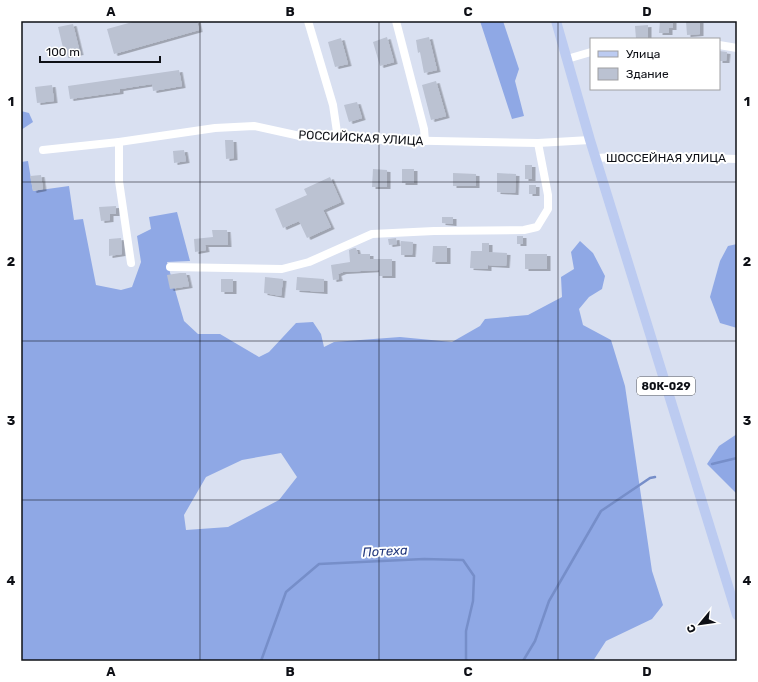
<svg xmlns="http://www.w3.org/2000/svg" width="758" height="682" viewBox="0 0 758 682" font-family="Rubik,sans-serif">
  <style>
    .forest { fill: #8fa8e5; fill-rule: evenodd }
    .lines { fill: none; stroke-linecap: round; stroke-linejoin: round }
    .stream { stroke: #768ec9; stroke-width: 2.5 }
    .building { fill: #bbc2d2; filter: url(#shadow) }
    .minor { stroke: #fff; stroke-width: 8 }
    .major { stroke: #bccbf1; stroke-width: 10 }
    .grid { fill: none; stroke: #0e1016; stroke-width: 1; stroke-opacity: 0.55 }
    .labels { text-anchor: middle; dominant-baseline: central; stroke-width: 4; stroke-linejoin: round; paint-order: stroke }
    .shield { fill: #fff; stroke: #56585c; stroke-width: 1 }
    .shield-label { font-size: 11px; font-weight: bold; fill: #0e1016 }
    .street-label { font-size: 12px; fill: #0e1016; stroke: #fff }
    .water-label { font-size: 13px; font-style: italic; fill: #21377d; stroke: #fff }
    .neatline { fill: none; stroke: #0e1016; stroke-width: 1.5 }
    .grid-label { font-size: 13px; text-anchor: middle; font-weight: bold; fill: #0e1016 }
  </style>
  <defs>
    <filter id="shadow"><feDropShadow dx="3.5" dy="2" stdDeviation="0" flood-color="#0004"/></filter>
  </defs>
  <rect width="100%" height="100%" fill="#d9e0f1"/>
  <g class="forest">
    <path d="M 480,21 L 503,21 L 519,69 L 515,81 L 524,116 L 512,119 Z"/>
    <path d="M 21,111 L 29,113 L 33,122 L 21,130 Z"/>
    <path d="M 28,161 L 33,191 L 69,186 L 74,220 L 83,219 L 96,285 L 121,290 L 132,287 L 141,262 L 137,236 L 151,229 L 149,217 L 177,212 L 190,261 L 167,262 L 184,321 L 198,334 L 220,334 L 259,357 L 269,352 L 296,323 L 313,322 L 321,334 L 324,347 L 334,342 L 400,337 L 452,342 L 480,326 L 485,319 L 528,315 L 562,297 L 561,277 L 574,269 L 571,252 L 580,241 L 593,253 L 605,276 L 602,289 L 589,297 L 579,309 L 583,325 L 611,340 L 625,386 L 652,571 L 663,605 L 652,619 L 606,641 L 593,661 L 21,661 L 21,162 ZM 281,453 L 297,477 L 279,500 L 228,527 L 186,530 L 184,515 L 206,477 L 242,460 Z"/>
    <path d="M 737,244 L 737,328 L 720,323 L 710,297 L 720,261 L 728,246 Z"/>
    <path d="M 737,434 L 737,494 L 707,464 L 719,446 Z"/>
  </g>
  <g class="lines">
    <g class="stream">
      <path d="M 712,464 L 737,458"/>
      <path d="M 261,661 L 286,592 L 319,564 L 424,559 L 463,560 L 474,576 L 473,601 L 466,631 L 466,659 L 467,661"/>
      <path d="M 523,661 L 535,641 L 549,601 L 601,511 L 650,478 L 655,477"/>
    </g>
  </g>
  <g class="building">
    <path d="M 136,21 L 197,21 L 199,30 L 114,54 L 107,29 Z"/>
    <path d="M 660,21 L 673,21 L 673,28 L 669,28 L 669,33 L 659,33 Z"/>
    <path d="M 686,21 L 700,21 L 700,34 L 687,35 Z"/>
    <path d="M 73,24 L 80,53 L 65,56 L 58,27 Z"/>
    <path d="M 648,25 L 648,39 L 636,39 L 635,26 Z"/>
    <path d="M 387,37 L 394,62 L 380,66 L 373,42 Z"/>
    <path d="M 429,37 L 437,70 L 424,73 L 420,52 L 418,53 L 416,40 Z"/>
    <path d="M 341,38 L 348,64 L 335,67 L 328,42 Z"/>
    <path d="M 719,51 L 727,52 L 726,61 L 719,61 Z"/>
    <path d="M 179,70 L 182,86 L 153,91 L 152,84 L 120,89 L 120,92 L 70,99 L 68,86 Z"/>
    <path d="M 436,81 L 446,116 L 431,120 L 422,85 Z"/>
    <path d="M 52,85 L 54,101 L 37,103 L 35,87 Z"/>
    <path d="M 357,102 L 362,118 L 349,122 L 344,105 Z"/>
    <path d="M 225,140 L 233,140 L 234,158 L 226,159 Z"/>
    <path d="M 184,150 L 186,161 L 174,163 L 173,151 Z"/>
    <rect x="525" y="165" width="7" height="14"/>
    <path d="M 373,169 L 387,170 L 387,187 L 372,187 Z"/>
    <rect x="402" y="169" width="12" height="14"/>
    <path d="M 453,173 L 476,174 L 476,186 L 453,186 Z"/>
    <path d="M 497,173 L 516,174 L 515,193 L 497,192 Z"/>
    <path d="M 41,175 L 43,189 L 33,191 L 30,176 Z"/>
    <path d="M 330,177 L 341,202 L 323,210 L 331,227 L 307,238 L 299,221 L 283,228 L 275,209 L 307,195 L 304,189 Z"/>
    <rect x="529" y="185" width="7" height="9"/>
    <path d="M 116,206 L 116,214 L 110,214 L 110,220 L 101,221 L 99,207 Z"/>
    <path d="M 442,217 L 453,217 L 453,224 L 442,223 Z"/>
    <path d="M 212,230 L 227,230 L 228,245 L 205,245 L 206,250 L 195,252 L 194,239 L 213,237 Z"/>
    <rect x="517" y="236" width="6" height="8"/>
    <path d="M 121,238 L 122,254 L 109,256 L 109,239 Z"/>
    <path d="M 396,238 L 397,244 L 389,245 L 388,239 Z"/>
    <path d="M 401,241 L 413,242 L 412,255 L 401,255 Z"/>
    <path d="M 482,243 L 489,243 L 489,252 L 507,253 L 506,266 L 488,265 L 488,269 L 470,268 L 471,251 L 482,251 Z"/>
    <path d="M 433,246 L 447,246 L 447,262 L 432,262 Z"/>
    <path d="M 354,248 L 356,248 L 358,254 L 370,254 L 370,259 L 392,259 L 392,276 L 379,276 L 379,270 L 343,272 L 338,274 L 339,279 L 333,280 L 331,265 L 350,262 L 349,250 Z"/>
    <rect x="525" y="254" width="22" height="15"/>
    <path d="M 180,273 L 186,273 L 189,286 L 170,289 L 167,275 Z"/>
    <path d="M 265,277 L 283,279 L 281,296 L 264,293 Z"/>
    <path d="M 297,277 L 324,279 L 324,292 L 296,290 Z"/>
    <rect x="221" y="279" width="12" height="13"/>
  </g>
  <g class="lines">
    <g class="minor">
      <path d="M 308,21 L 333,105 L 338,139"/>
      <path d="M 396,21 L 424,129 L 425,141"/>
      <path d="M 719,45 L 737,48"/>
      <path d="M 567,59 L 591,52"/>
      <path d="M 119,142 L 119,181 L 131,263"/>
      <path d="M 43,150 L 119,142 L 215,128 L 254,126 L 300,136 L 338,139 L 538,143 L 590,140"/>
      <path d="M 596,158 L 635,156 L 737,159"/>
      <path d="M 170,267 L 282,269 L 309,262 L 372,234 L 434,231 L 524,230 L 537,227 L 548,209 L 548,195 L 538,143"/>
    </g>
    <path class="major" d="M 556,21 L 590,140 L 737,615"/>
  </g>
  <path class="grid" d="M 200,21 L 200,661M 379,21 L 379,661M 558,21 L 558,661M 21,182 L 737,182M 21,341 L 737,341M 21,500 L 737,500"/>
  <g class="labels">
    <rect class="shield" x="637" y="377" width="58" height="18" rx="3"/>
    <g class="shield-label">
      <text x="666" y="386">80К-029</text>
    </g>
    <g class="street-label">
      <text transform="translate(361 138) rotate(3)">РОССИЙСКАЯ УЛИЦА</text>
      <text x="666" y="158">ШОССЕЙНАЯ УЛИЦА</text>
    </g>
    <g class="water-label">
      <text transform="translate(385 551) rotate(-3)">Потеха</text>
    </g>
  </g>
  <rect width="758" height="682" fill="none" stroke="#ffffff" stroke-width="44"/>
  <rect x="590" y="38" width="130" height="52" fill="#ffffff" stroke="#9f9fa2"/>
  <rect x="598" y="51" width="20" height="6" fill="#bccbf1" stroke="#9f9fa2"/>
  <text x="626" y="58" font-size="12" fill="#0e1016">Улица</text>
  <rect x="598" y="68" width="20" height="12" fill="#bbc2d2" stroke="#9f9fa2"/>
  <text x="626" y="78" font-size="12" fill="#0e1016">Здание</text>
  <g transform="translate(700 624) rotate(241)" stroke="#ffffff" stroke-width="3" paint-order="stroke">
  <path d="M0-3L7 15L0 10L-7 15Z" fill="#0e1016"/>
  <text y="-6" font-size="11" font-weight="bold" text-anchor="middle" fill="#0e1016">С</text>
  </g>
  <path d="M40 56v6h120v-6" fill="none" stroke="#0e1016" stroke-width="2"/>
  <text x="46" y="56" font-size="12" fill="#0e1016" stroke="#ffffff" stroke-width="3" paint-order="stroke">100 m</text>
  <rect x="22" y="22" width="714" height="638" class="neatline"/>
  <g class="grid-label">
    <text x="111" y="16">A</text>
    <text x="290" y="16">B</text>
    <text x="468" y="16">C</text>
    <text x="647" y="16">D</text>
    <text x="11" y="106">1</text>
    <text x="747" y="106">1</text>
    <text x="11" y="266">2</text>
    <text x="747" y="266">2</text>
    <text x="11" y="425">3</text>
    <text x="747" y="425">3</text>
    <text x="11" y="585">4</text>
    <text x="747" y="585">4</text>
    <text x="111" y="676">A</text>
    <text x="290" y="676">B</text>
    <text x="468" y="676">C</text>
    <text x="647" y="676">D</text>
  </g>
</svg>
